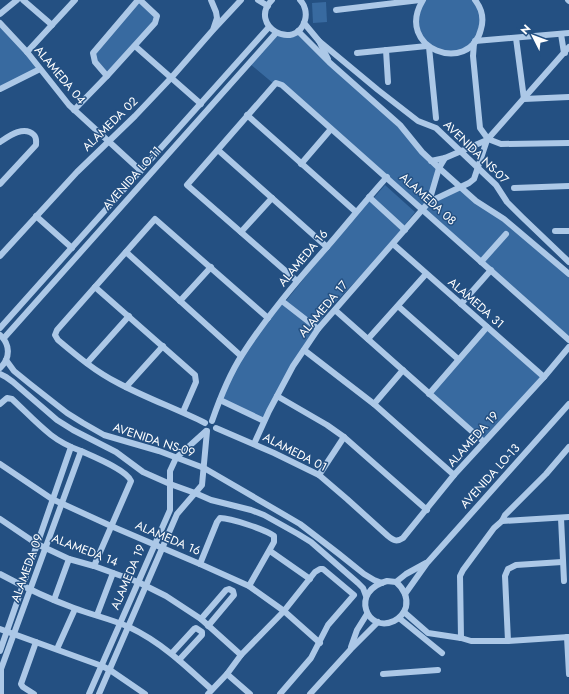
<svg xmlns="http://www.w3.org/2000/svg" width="569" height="694" viewBox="0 0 569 694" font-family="Jost,sans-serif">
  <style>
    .green { fill: #386aa0 }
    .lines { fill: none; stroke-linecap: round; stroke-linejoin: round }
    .minor { stroke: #acc8e7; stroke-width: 6 }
    .labels { text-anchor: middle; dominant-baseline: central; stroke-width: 3; stroke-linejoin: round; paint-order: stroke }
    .street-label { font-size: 12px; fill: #fff; stroke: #245082 }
  </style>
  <rect width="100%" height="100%" fill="#245082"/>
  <g class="green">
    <path d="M 138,0 L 155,14 L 156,21 L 107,76 L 93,59 L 94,51 Z"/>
    <path d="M 423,0 L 475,0 L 482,16 L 474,43 L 457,53 L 435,51 L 418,33 L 419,7 Z"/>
    <path d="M 326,2 L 327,22 L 313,23 L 312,3 Z"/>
    <path d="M 0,23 L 40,69 L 0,88 Z"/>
    <path d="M 298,31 L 366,95 L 439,168 L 430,202 L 461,187 L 569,273 L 569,340 L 278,83 L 274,84 L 249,63 L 276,33 Z"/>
    <path d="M 385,185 L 415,212 L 403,227 L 405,230 L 329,309 L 316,327 L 264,421 L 220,400 L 232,373 L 268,318 L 286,301 L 369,197 L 372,200 Z"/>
    <path d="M 487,327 L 544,377 L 484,442 L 429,394 Z"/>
  </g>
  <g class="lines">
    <g class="minor">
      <path d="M 23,0 L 52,25"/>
      <path d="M 258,0 L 268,6"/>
      <path d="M 272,0 C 247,25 296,53 305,20 C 307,13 305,5 300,0"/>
      <path d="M 423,0 C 393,49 470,76 481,29 C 484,19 482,9 475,0"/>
      <path d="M 568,0 L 569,1"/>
      <path d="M 336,10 L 420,0"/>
      <path d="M 0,14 L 17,0"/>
      <path d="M 0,23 L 27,52 L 69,105 L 141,171"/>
      <path d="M 304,23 L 319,41 L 328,59"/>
      <path d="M 214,29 L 241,0"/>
      <path d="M 298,31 L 329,62 L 400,125 L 422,152 L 439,168 L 476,201 L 504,219 L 569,274"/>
      <path d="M 561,34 L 564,53 L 565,53"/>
      <path d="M 516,38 L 524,99 L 569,97"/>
      <path d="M 319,41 L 378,90 L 418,121 L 436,128 L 496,185 L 507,202 L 522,217 L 569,262"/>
      <path d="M 475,41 L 569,33"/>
      <path d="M 474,43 L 473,56 L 480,128 L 488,139 L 501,144 L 569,143"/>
      <path d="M 135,46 L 201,104"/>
      <path d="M 429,47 L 436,118"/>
      <path d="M 386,50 L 388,82"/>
      <path d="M 27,52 L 75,0"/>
      <path d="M 357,53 L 427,46"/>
      <path d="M 107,76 L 95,62 L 93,53 L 138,0"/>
      <path d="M 0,89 L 40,69"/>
      <path d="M 74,110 L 107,76 L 155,23 L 157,16 L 140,0"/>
      <path d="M 247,115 L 356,212"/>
      <path d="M 0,142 C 9,136 24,125 34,135 C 37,138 36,141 36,145 L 0,184"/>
      <path d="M 218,150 L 327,247"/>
      <path d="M 431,161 L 445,158 L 487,140 L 569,47"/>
      <path d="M 301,164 L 331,129"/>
      <path d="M 514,188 L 569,186"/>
      <path d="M 369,197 L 405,230"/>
      <path d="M 429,202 L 439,168 L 445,158"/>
      <path d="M 36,216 L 72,248"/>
      <path d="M 555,231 L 569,231"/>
      <path d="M 241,232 L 272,198"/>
      <path d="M 393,244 L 544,377"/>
      <path d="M 126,252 L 241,356"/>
      <path d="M 0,256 L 77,172 L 135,116 L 171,78 L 213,30 L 217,18 L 216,12 L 211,0"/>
      <path d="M 481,262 L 506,234"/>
      <path d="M 297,281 L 187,185 L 276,83 L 282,85 L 569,340"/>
      <path d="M 95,287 L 195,375 L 196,382 L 183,412"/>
      <path d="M 180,301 L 211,267"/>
      <path d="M 282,301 L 318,329"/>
      <path d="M 461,304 L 491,270"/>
      <path d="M 398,306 L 458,359"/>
      <path d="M 335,310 L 484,442"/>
      <path d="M 0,328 L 269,27"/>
      <path d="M 0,335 C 10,344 11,358 0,368"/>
      <path d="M 4,338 L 276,33"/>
      <path d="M 368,339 L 426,274"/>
      <path d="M 304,350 L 374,404 L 454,475"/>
      <path d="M 6,360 L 14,371 L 30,384 L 67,413 L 83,423 L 104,435 L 159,451 L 204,468 L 300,524 L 339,554 L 364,574 L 374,580 L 382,583"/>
      <path d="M 87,363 L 129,316"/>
      <path d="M 0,374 L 6,377 L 13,382 L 57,420 L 73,430 L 116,452 L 143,472 L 170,484 L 195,493 L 211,500 L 251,510 L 264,515 L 298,534 L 311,542 L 358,583 L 363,588 L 366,596"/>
      <path d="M 126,387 L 163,346"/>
      <path d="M 429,394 L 487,327"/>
      <path d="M 277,396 L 327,425 L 344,437 L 427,510"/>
      <path d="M 220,400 L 264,421"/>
      <path d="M 0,404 L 7,398 L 12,399 C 25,411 37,424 51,435 C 60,442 70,447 81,451 C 92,456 127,470 131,481 L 94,566"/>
      <path d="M 374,404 L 403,370"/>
      <path d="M 212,421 C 220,398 229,375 242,355 C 267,316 297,281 327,247 C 347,224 366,200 387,177"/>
      <path d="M 205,423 C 177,409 146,398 118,383 C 96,372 77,356 58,340 L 55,335 L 57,330 L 155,219 L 268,318"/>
      <path d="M 216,428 L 274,453 L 319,475 L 347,499 L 388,536 C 394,541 397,542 403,538 L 454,475 L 544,377 L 569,347"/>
      <path d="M 254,444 L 269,411 L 293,366 L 318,329 L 429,202 L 469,183 L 474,179 L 487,140"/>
      <path d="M 0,464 L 52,499 L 111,526 L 200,564 L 249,586 L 284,611 L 320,643"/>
      <path d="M 319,475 L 344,437"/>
      <path d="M 561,518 L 564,581"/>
      <path d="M 0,519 L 37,544 L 69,559 L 94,566 L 138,582 L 166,596 L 201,619 L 241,655"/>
      <path d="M 502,521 L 569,517"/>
      <path d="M 270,551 L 310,579"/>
      <path d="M 200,564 L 217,522 L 220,518 C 231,518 266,530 274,536 L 274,542 L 249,586"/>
      <path d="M 0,574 C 24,587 49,599 74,608 C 92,615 111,619 129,627 C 161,642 186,666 211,689"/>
      <path d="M 387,581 L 396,582 C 404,589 408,597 406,607 C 404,613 400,618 394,621 C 367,634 349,591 387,581 Z"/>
      <path d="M 396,582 L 406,574 L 426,563"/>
      <path d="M 405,594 L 427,563 L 569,404"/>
      <path d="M 54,600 L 69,559"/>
      <path d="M 404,612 L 428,633 L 461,638 L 471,641 L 508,641 L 569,637"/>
      <path d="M 97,615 L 113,573"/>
      <path d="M 399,618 L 442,653"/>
      <path d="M 201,619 L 226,590 L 229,589 L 233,591 L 234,595 L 208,626"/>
      <path d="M 0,629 L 102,666 L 110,670 L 145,694"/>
      <path d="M 567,637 L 569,674"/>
      <path d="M 461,638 L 460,576 L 463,570 L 494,528 L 502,521 L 505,515 L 546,474 L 569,447"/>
      <path d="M 508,641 L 505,576 L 508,569 L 516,565 L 562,562"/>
      <path d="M 351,647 L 357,630 L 367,614"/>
      <path d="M 57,649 L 75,609"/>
      <path d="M 0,651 L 71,447"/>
      <path d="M 172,653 L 194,629 L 196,628 L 202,632 L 202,635 L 179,660"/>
      <path d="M 227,674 L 250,694"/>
      <path d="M 383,674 L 438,670"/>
      <path d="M 1,694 L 1,669 L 81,451"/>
      <path d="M 34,694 L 23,687 L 21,684 L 36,642"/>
      <path d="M 89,694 L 170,510 L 170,471 L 176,458 L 206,431"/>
      <path d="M 99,694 L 177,514 L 202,485 L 207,431"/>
      <path d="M 208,694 L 227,674 L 241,655 L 284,611 L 315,572 L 320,569 L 323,569 L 354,595 L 328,625 L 311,658 L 280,694"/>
      <path d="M 310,694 L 351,649 L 378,622"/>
    </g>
  </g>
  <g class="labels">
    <g class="street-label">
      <text transform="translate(60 75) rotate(50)">ALAMEDA 04</text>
      <text transform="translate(110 124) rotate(-44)">ALAMEDA 02</text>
      <text transform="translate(476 152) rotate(44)">AVENIDA NS-07</text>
      <text transform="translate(132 178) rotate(-48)">AVENIDA LO-11</text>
      <text transform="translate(428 199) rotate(42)">ALAMEDA 08</text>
      <text transform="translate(303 258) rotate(-50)">ALAMEDA 16</text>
      <text transform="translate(476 303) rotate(41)">ALAMEDA 31</text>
      <text transform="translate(323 309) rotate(-50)">ALAMEDA 17</text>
      <text transform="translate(473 439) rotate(-48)">ALAMEDA 19</text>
      <text transform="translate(154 440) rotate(18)">AVENIDA NS-09</text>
      <text transform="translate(295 452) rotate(27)">ALAMEDA 01</text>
      <text transform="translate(490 476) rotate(-48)">AVENIDA LO-13</text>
      <text transform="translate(168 538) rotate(23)">ALAMEDA 16</text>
      <text transform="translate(85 550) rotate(21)">ALAMEDA 14</text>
      <text transform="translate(27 568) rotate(-70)">ALAMEDA 09</text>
      <text transform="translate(128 577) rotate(-67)">ALAMEDA 19</text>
    </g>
  </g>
  <g transform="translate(533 36) rotate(312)" stroke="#245082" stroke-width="3" paint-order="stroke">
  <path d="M0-3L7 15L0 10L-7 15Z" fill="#ffffff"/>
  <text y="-6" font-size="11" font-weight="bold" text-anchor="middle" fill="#ffffff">N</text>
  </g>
</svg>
